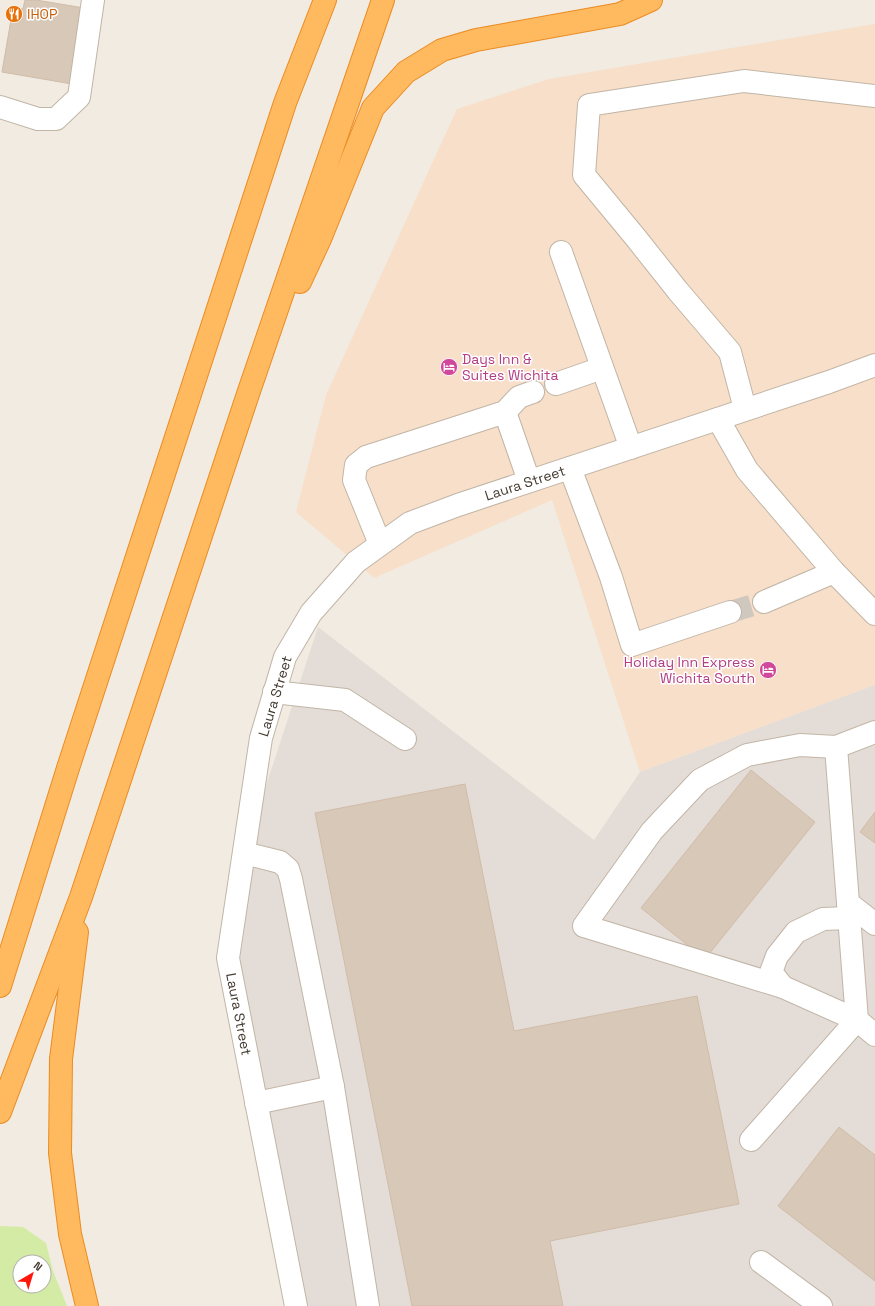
<svg xmlns="http://www.w3.org/2000/svg" width="875" height="1306" viewBox="0 0 875 1306" font-family="'Space Grotesk',sans-serif">
  <style>
    .commercial { fill: #f7dfc9 }
    .industrial { fill: #e4dcd6 }
    .green { fill: #d3eba5; fill-rule: evenodd }
    .building { fill: #d8c8b8; stroke: #d0bca8 }
    .lines { fill: none; stroke-linecap: round; stroke-linejoin: round }
    .minor-tunnel { stroke: #cfc8be; stroke-width: 22; stroke-dasharray: 22 11; stroke-linecap: butt }
    .minor-casing { stroke: #c1b5a6; stroke-width: 24 }
    .highway-casing { stroke: #ea8c23; stroke-width: 24 }
    .minor { stroke: #fff; stroke-width: 22 }
    .highway { stroke: #ffb95f; stroke-width: 22 }
    .labels { text-anchor: middle; dominant-baseline: central; stroke-width: 3; stroke-linejoin: round; paint-order: stroke }
    .food-label { font-size: 14px; fill: #c56008; stroke: #fff; text-anchor: start }
    .hotel-label { font-size: 14px; fill: #b23c85; stroke: #fff; text-anchor: start }
    .street-label { font-size: 14px; fill: #443b31; stroke: #fff }
  </style>
  <rect width="100%" height="100%" fill="#f2ebe1"/>
  <path class="commercial" d="M 874,24 L 875,24 L 875,685 L 640,772 L 552,500 L 374,578 L 296,512 L 326,395 L 457,109 L 549,79 Z"/>
  <path class="industrial" d="M 318,627 L 594,840 L 640,772 L 875,685 L 875,1306 L 296,1306 L 228,958 L 244,853 Z"/>
  <path class="green" d="M 0,1226 L 23,1227 L 46,1243 L 53,1271 L 67,1306 L 0,1306 ZM 20,1262 L 44,1262 L 44,1286 L 20,1286 Z"/>
  <g class="building">
    <path d="M 25,0 L 36,0 L 84,8 L 72,84 L 2,72 L 13,8 L 23,9 Z"/>
    <path d="M 751,770 L 815,822 L 705,959 L 641,908 Z"/>
    <path d="M 465,784 L 514,1031 L 697,996 L 739,1204 L 550,1241 L 563,1306 L 412,1306 L 315,813 Z"/>
    <path d="M 875,812 L 875,843 L 860,832 Z"/>
    <path d="M 839,1127 L 875,1155 L 875,1281 L 778,1206 Z"/>
  </g>
  <g class="lines">
    <path class="minor-tunnel" d="M 730,612 L 764,602"/>
    <defs>
      <g id="minor">
        <path d="M 0,107 L 38,119 L 56,119 L 79,97 L 93,0"/>
        <path d="M 561,252 L 631,448"/>
        <path d="M 556,384 L 602,368"/>
        <path d="M 745,409 L 730,352 L 678,291 L 636,238 L 584,175 L 589,105 L 744,81 L 875,96"/>
        <path d="M 505,412 L 529,481"/>
        <path d="M 718,419 L 747,470 L 834,572 L 875,614"/>
        <path d="M 570,468 L 611,577 L 632,645 L 730,612"/>
        <path d="M 380,544 L 354,480 L 356,465 L 366,457 L 505,412 L 519,397 L 533,392"/>
        <path d="M 764,602 L 834,572"/>
        <path d="M 274,692 L 345,700 L 405,739"/>
        <path d="M 244,853 L 280,862 L 288,869 L 291,879 L 333,1087 L 368,1306"/>
        <path d="M 848,903 L 875,924"/>
        <path d="M 849,918 L 823,919 L 796,932 L 777,956 L 771,972 L 783,987 L 857,1020 L 875,1035"/>
        <path d="M 783,987 L 584,926 L 652,831 L 700,780 L 747,755 L 800,745 L 836,747"/>
        <path d="M 256,1103 L 333,1087"/>
        <path d="M 751,1140 L 857,1020 L 836,747 L 875,732"/>
        <path d="M 761,1262 L 821,1306"/>
        <path d="M 296,1306 L 228,958 L 261,738 L 285,657 L 311,613 L 356,562 L 410,523 L 458,505 L 829,382 L 875,365"/>
      </g>
      <g id="highway">
        <path d="M 300,282 L 320,239 L 373,108 L 406,72 L 442,50 L 476,40 L 620,14 L 651,0"/>
        <path d="M 77,932 L 61,1059 L 60,1153 L 70,1234 L 87,1306"/>
        <path d="M 0,986 L 69,765 L 285,103 L 325,0"/>
        <path d="M 0,1112 L 81,897 L 248,394 L 383,0"/>
      </g>
    </defs>
    <use href="#minor" class="minor-casing"/>
    <use href="#highway" class="highway-casing"/>
    <use href="#minor" class="minor"/>
    <use href="#highway" class="highway"/>
  </g>
  <defs>
    <symbol id="restaurant-disc" viewBox="-11 -11 22 22"><circle r="9.5" fill="#e8710a" stroke="#fff"/><path d="M-5-6h1v4h1v-4h1v4h1v-4h1v5L-1.5 .5V6h-2V.5L-5-1ZM5-6V6H3V1.5H1.5Q1.5-4 5-6Z" fill="#fff"/></symbol>
    <symbol id="hotel-disc" viewBox="-11 -11 22 22"><circle r="9.5" fill="#d1479c" stroke="#fff"/><path d="M-6-4.5h1.5V1H6V5H4.5V3h-9V5H-6ZM-4 0a1.8 1.8 0 1 1 3.6 0ZM.5 0V-2.5h3Q6-2.5 6 0Z" fill="#fff"/></symbol>
  </defs>
  <g fill-rule="evenodd">
    <use href="#restaurant-disc" x="4" y="4" width="20" height="20"/>
    <use href="#hotel-disc" x="439" y="357" width="20" height="20"/>
    <use href="#hotel-disc" x="758" y="660" width="20" height="20"/>
  </g>
  <g class="labels">
    <g class="food-label">
      <text x="27" y="14">IHOP</text>
    </g>
    <g class="hotel-label">
      <text x="462" y="359">Days Inn &amp;<tspan x="462" dy="16">Suites Wichita</tspan></text>
      <text x="755" y="662" text-anchor="end">Holiday Inn Express<tspan x="755" dy="16">Wichita South</tspan></text>
    </g>
    <g class="street-label">
      <text transform="translate(525 483) rotate(-18)">Laura Street</text>
      <text transform="translate(275 696) rotate(-73)">Laura Street</text>
      <text transform="translate(239 1014) rotate(79)">Laura Street</text>
    </g>
  </g>
  <g transform="translate(32 1274) rotate(38)"><circle r="19" fill="#ffffff" stroke="#b4b1ad"/>
  <path d="M0-3L7 15L0 10L-7 15Z" fill="#ff170b"/>
  <text y="-6" font-size="11" font-weight="bold" text-anchor="middle" fill="#443b31">N</text>
  </g>
</svg>
